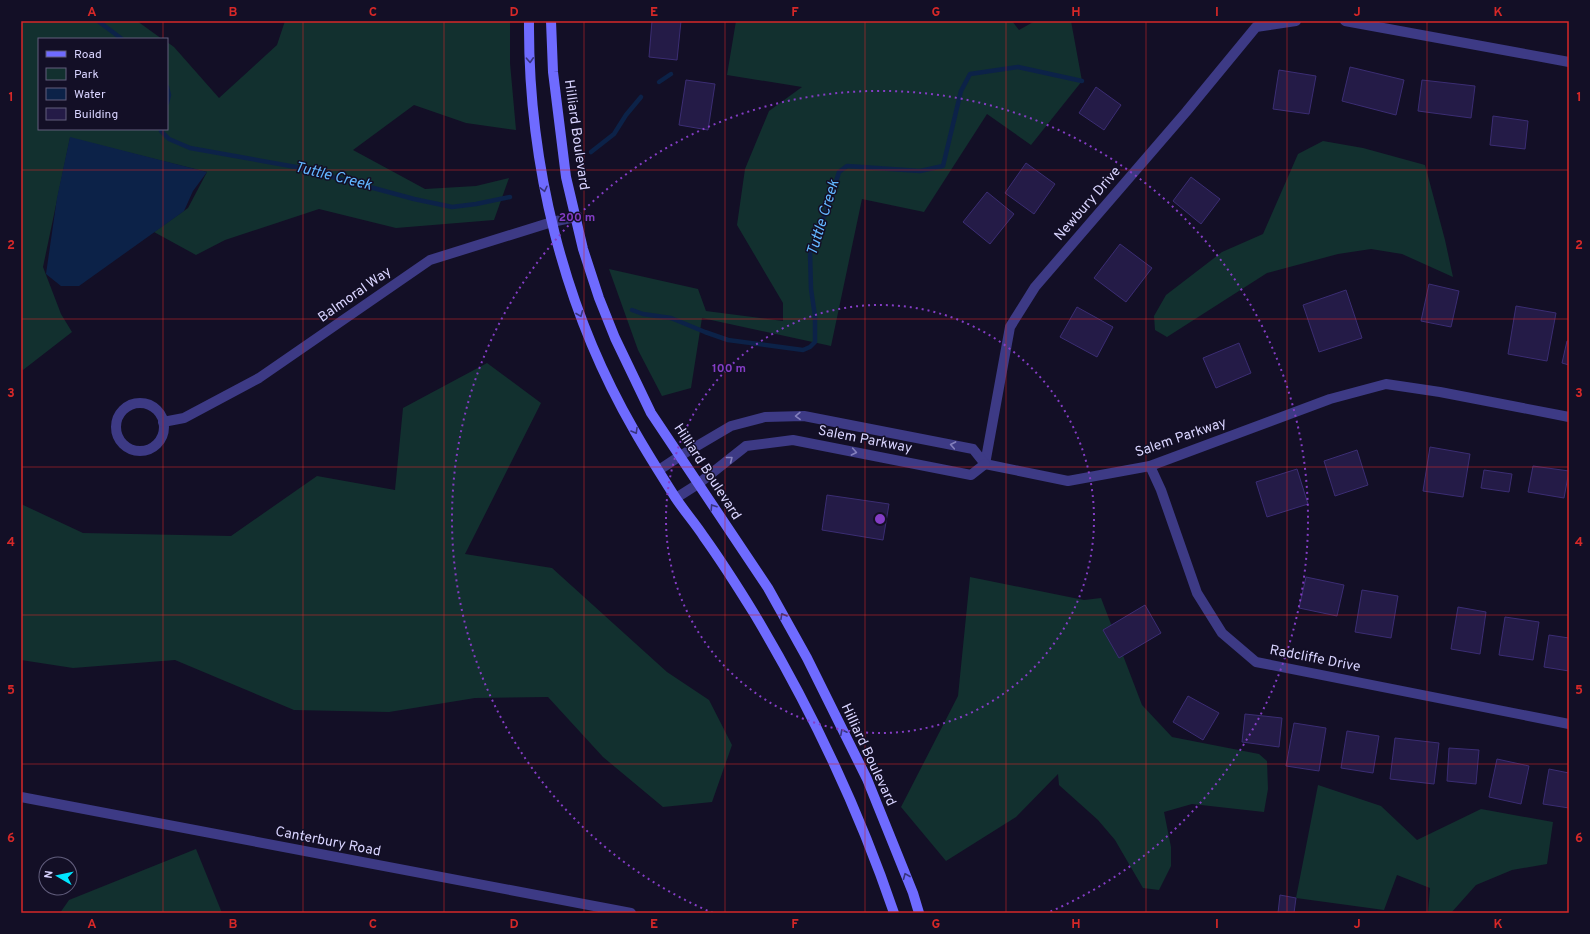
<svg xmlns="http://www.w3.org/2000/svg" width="1590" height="934" viewBox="0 0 1590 934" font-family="Overpass,sans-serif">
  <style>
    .green { fill: #12302f }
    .water { fill: #0c2248 }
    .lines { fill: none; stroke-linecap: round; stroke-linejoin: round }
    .stream { stroke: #0c2248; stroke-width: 4.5 }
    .building { fill: #241b47; stroke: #3b2d73 }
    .minor { stroke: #3d3a85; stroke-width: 10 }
    .tertiary { stroke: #3d3a85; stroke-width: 10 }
    .secondary { stroke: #6f6bff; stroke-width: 10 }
    .oneway { stroke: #38347d }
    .oneway2 { stroke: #837fbc }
    .grid { fill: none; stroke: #d62828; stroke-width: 1; stroke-opacity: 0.55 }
    .ring { fill: none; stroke: #843dc5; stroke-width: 2; stroke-dasharray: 2 4 }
    .labels { text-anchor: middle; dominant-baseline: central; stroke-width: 3; stroke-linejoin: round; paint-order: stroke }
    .street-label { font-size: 14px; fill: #d9d4ff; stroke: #130f26 }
    .water-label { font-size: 15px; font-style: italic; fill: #62b6ff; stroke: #130f26 }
    .centre { fill: #843dc5; stroke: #130f26; stroke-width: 2 }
    .ring-label { font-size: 12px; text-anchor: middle; font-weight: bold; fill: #843dc5; stroke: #130f26; stroke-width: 3; stroke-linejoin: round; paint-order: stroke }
    .neatline { fill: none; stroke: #d62828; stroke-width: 1.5 }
    .grid-label { font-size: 13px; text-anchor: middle; font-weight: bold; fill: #d62828 }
  </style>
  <rect width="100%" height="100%" fill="#130f26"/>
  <g class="green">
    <path d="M 21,21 L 137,21 L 162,39 L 39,39 L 39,129 L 167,129 L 167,42 L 174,47 L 219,98 L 277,45 L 285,21 L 510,21 L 510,63 L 516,130 L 466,123 L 414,105 L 353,150 L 425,189 L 476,186 L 509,178 L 494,220 L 396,228 L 319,209 L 225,240 L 196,255 L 154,232 L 188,208 L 207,172 L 70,138 L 43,267 L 61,314 L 72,332 L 23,370 L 21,366 Z"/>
    <path d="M 736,21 L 1012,21 L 1019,30 L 1035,21 L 1071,21 L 1082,81 L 1031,145 L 987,114 L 924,212 L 862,199 L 831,346 L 702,318 L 691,388 L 662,396 L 638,350 L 609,269 L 698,289 L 706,311 L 783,321 L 783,303 L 737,225 L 745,169 L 769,111 L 802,87 L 727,75 Z"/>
    <path d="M 1323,141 L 1363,148 L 1425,165 L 1445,240 L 1453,277 L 1402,254 L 1371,249 L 1338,254 L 1267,273 L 1167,337 L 1155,330 L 1154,316 L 1166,295 L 1222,252 L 1263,234 L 1298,154 Z"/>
    <path d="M 487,363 L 541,403 L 465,554 L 552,568 L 667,672 L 709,700 L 732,745 L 712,802 L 663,807 L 603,757 L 548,697 L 475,698 L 389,712 L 294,710 L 175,660 L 73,668 L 21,660 L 21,504 L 83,533 L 231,536 L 317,476 L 395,490 L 403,408 Z"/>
    <path d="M 970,577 L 1084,600 L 1101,598 L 1142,705 L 1172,737 L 1259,754 L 1267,761 L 1268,789 L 1264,812 L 1192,804 L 1164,812 L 1171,847 L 1171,866 L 1159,890 L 1143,888 L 1115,840 L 1098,820 L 1059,785 L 1058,774 L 1016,817 L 946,861 L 901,807 L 958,696 Z"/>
    <path d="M 1318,785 L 1381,806 L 1417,840 L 1481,809 L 1553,822 L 1547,864 L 1512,870 L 1476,885 L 1451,913 L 1428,913 L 1430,888 L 1397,875 L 1384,910 L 1296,898 Z"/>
    <path d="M 196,849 L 222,913 L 60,913 L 69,900 Z"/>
  </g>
  <path class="water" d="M 70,137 L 207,172 L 193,191 L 184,211 L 79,286 L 61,286 L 46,274 L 57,198 Z"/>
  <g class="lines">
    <g class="stream">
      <path d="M 98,21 L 122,39"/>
      <path d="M 659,82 L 671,74"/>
      <path d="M 167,87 L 169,95 L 167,103"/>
      <path d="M 161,129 L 161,131 L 169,139 L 190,148 L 296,167 L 414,199 L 452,207 L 476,204 L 510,197"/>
      <path d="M 591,152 L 614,134 L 626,115 L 641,97"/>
      <path d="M 632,310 L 643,314 L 671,318 L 705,332 L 728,340 L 803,350 L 810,347 L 815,342 L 815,316 L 811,289 L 810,252 L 830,201 L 839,172 L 847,166 L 920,171 L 943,166 L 961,91 L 970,74 L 1018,67 L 1082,81"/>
    </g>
  </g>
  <g class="building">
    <path d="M 652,21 L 681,21 L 677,60 L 649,57 Z"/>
    <path d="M 1350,67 L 1404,80 L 1396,115 L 1342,101 Z"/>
    <path d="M 1279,70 L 1316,76 L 1309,114 L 1273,109 Z"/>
    <path d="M 686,80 L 715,84 L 708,130 L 679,125 Z"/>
    <path d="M 1422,80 L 1475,86 L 1471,118 L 1418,111 Z"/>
    <path d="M 1096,87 L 1121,105 L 1104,130 L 1079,113 Z"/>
    <path d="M 1493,116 L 1528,121 L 1525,149 L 1490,145 Z"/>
    <path d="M 1026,163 L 1055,184 L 1034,214 L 1005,193 Z"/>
    <path d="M 1191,177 L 1220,199 L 1201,224 L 1173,201 Z"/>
    <path d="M 987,192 L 1014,214 L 990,244 L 963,222 Z"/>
    <path d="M 1120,244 L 1152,268 L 1126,302 L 1094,278 Z"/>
    <path d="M 1429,284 L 1459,291 L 1451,327 L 1421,321 Z"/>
    <path d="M 1346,290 L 1362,338 L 1319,352 L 1303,305 Z"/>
    <path d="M 1516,306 L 1556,313 L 1547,361 L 1508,354 Z"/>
    <path d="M 1077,307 L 1113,327 L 1097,357 L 1060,337 Z"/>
    <path d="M 1567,341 L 1569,341 L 1569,365 L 1562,363 Z"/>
    <path d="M 1239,343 L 1251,373 L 1216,388 L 1203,358 Z"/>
    <path d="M 1430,447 L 1470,454 L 1463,497 L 1423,491 Z"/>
    <path d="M 1357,450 L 1368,485 L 1335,496 L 1324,461 Z"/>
    <path d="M 1533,466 L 1569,471 L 1564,498 L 1528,492 Z"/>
    <path d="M 1297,469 L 1308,504 L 1267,517 L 1256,482 Z"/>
    <path d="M 1484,470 L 1512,474 L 1509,492 L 1481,488 Z"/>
    <path d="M 827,495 L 889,504 L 883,540 L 822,530 Z"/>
    <path d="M 1306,577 L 1344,585 L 1337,616 L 1299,608 Z"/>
    <path d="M 1362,590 L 1398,596 L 1391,638 L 1355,632 Z"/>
    <path d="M 1145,605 L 1161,633 L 1119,658 L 1103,630 Z"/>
    <path d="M 1458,607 L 1486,612 L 1480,654 L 1451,649 Z"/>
    <path d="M 1505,617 L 1539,622 L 1533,660 L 1499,655 Z"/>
    <path d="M 1549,635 L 1569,638 L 1569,671 L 1544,667 Z"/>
    <path d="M 1188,696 L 1219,713 L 1203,740 L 1173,722 Z"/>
    <path d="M 1245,714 L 1282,718 L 1279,747 L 1242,742 Z"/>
    <path d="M 1294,723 L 1326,728 L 1319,771 L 1286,766 Z"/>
    <path d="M 1347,731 L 1379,736 L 1373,773 L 1341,768 Z"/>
    <path d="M 1395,738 L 1439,743 L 1434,784 L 1390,779 Z"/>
    <path d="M 1449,748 L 1479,750 L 1476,784 L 1447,781 Z"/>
    <path d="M 1497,759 L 1529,766 L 1521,804 L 1489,797 Z"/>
    <path d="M 1549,769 L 1569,773 L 1569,808 L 1543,804 Z"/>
    <path d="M 1280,895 L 1296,898 L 1294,913 L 1278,913 Z"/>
  </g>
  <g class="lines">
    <g class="minor">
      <path d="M 1345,21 L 1569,62"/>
      <circle cx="140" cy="427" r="24"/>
      <path d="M 163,422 L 184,418 L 259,378 L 430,260 L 552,222 L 575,217"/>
      <path d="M 985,464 L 1068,481 L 1150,466 L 1330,399 L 1386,384 L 1440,392 L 1569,417"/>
      <path d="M 985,464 L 1010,327 L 1035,287 L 1186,112 L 1256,27 L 1296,21"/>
      <path d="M 1150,466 L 1161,490 L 1197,593 L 1222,633 L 1256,662 L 1569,724"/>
      <path d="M 659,470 L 680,456 L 731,426 L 765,417 L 804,416 L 973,449 L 985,464"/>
      <path d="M 676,498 L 698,484 L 746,446 L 793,440 L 971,475 L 985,464"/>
    </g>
    <path class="tertiary" d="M 21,797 L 631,913"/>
    <g class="secondary">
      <path d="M 529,21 C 528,163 563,307 634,430 C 647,453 661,475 675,497 C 684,511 695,523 704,537 C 722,562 739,589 755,615 C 811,709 859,810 894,913"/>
      <path d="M 551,21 L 553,72 L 566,177 L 583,249 L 599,298 L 615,338 L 651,413 L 768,588 L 807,658 L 867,779 L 913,893 L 919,913"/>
    </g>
  </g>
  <defs><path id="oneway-chevron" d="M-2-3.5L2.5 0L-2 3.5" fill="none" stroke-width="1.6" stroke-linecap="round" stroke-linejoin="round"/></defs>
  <g class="oneway">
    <use href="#oneway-chevron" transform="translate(530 60) rotate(87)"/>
    <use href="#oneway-chevron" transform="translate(544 189) rotate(77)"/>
    <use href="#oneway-chevron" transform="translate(580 314) rotate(68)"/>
    <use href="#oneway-chevron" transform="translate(635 431) rotate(60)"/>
    <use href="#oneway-chevron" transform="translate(713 507) rotate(-123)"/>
    <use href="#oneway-chevron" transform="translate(783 616) rotate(-119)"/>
    <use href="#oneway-chevron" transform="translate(843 732) rotate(-117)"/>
    <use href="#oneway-chevron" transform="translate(906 876) rotate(-112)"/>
  </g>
  <g class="oneway2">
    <use href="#oneway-chevron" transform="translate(798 416) rotate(179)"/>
    <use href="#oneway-chevron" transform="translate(953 445) rotate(-169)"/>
    <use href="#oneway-chevron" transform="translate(854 452) rotate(11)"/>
    <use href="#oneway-chevron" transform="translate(730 459) rotate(-38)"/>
  </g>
  <path class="grid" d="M 163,21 L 163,39M 303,21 L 303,913M 444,21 L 444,913M 584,21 L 584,913M 725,21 L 725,913M 865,21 L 865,913M 1006,21 L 1006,913M 1146,21 L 1146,913M 1287,21 L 1287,913M 1427,21 L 1427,913M 163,129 L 163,913M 21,170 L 1569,170M 21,319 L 1569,319M 21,467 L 1569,467M 21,615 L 1569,615M 21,764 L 1569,764"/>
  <g class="ring">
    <circle cx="880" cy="519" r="214"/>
    <path d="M713 913A428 428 0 1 1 1047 913"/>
  </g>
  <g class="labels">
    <g class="street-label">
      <text transform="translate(576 135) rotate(82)">Hilliard Boulevard</text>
      <text transform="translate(1088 204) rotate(-49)">Newbury Drive</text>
      <text transform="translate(355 295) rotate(-35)">Balmoral Way</text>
      <text transform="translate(1181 438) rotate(-19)">Salem Parkway</text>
      <text transform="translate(865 440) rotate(11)">Salem Parkway</text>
      <text transform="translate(707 472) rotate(57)">Hilliard Boulevard</text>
      <text transform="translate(1315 659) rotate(11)">Radcliffe Drive</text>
      <text transform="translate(868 755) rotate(65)">Hilliard Boulevard</text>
      <text transform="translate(328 842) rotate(11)">Canterbury Road</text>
    </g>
    <g class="water-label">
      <text transform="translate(333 177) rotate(14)">Tuttle Creek</text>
      <text transform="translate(824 218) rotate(-73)">Tuttle Creek</text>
    </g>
  </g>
  <circle cx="880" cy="519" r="6" class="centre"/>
  <g class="ring-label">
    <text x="577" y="221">200 m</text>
    <text x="729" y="372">100 m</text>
  </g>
  <rect width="1590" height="934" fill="none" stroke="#130f26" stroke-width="44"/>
  <rect x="38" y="38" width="130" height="92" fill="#130f26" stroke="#625e7d"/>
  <rect x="46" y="51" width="20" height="6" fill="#6f6bff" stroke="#625e7d"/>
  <text x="74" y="58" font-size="12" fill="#d9d4ff">Road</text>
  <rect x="46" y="68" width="20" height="12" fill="#12302f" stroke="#625e7d"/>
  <text x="74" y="78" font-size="12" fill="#d9d4ff">Park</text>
  <rect x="46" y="88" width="20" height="12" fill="#0c2248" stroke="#625e7d"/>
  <text x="74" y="98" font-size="12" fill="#d9d4ff">Water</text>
  <rect x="46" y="108" width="20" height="12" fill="#241b47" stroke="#625e7d"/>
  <text x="74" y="118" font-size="12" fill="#d9d4ff">Building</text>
  <g transform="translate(58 876) rotate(279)"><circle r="19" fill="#130f26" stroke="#625e7d"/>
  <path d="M0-3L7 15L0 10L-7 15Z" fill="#00e5ff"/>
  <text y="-6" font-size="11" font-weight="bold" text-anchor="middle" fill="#d9d4ff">N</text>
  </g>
  <rect x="22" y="22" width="1546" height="890" class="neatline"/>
  <g class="grid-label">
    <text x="92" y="16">A</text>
    <text x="233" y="16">B</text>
    <text x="373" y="16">C</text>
    <text x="514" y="16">D</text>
    <text x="654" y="16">E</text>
    <text x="795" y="16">F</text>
    <text x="936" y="16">G</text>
    <text x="1076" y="16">H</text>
    <text x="1217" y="16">I</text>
    <text x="1357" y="16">J</text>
    <text x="1498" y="16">K</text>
    <text x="11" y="101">1</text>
    <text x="1579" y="101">1</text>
    <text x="11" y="249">2</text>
    <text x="1579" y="249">2</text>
    <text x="11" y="397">3</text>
    <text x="1579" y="397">3</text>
    <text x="11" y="546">4</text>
    <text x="1579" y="546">4</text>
    <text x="11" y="694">5</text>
    <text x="1579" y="694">5</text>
    <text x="11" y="842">6</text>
    <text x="1579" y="842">6</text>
    <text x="92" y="928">A</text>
    <text x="233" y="928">B</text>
    <text x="373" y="928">C</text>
    <text x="514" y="928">D</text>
    <text x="654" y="928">E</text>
    <text x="795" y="928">F</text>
    <text x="936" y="928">G</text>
    <text x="1076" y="928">H</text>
    <text x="1217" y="928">I</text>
    <text x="1357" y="928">J</text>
    <text x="1498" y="928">K</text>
  </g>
</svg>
